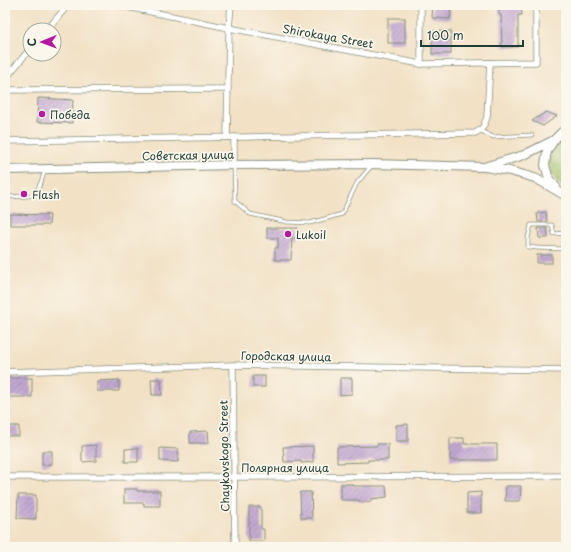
<svg xmlns="http://www.w3.org/2000/svg" width="571" height="552" viewBox="0 0 571 552" font-family="'Playpen Sans',sans-serif">
  <style>
    .grass { fill: url(#grass-tufts); stroke: #628150 }
    .building { fill: url(#building-hatch) }
    .lines { fill: none; stroke-linecap: round; stroke-linejoin: round }
    .service-casing { stroke: #888f7c; stroke-width: 4.5 }
    .minor-casing { stroke: #888f7c; stroke-width: 7 }
    .secondary-casing { stroke: #888f7c; stroke-width: 10 }
    .service { stroke: #fff; stroke-width: 3 }
    .minor { stroke: #fff; stroke-width: 5.5 }
    .secondary { stroke: #fff; stroke-width: 8 }
    .poi-dot { fill: #b5179e; stroke: #fbf7ec; stroke-width: 1.5 }
    .labels { text-anchor: middle; dominant-baseline: central; stroke-width: 3.5; stroke-linejoin: round; paint-order: stroke }
    .street-label { font-size: 11px; fill: #1f3d34; stroke: #fbf7ec }
    .poi-label { font-size: 11px; fill: #1f3d34; stroke: #fbf7ec; text-anchor: start }
  </style>
  <defs>
    <pattern id="grass-tufts" width="24" height="20" patternUnits="userSpaceOnUse"><rect width="24" height="20" fill="#a4c56d"/><path d="M3 7l-1-3M5 7V3M7 7l1-3M15 17l-1-3M17 17v-4M19 17l1-3" fill="none" stroke="#85a15a"/></pattern>
    <pattern id="building-hatch" width="6" height="6" patternUnits="userSpaceOnUse"><rect width="6" height="6" fill="#c2a8d2"/><path d="M-1 1l2-2M0 6l6-6M5 7l2-2" fill="none" stroke="#9d8aab"/></pattern>
  </defs>
  <rect width="100%" height="100%" fill="#fbf7ec"/>
  <filter id="ink" filterUnits="userSpaceOnUse"><feTurbulence type="fractalNoise" baseFrequency=".025" numOctaves="2"/><feDisplacementMap in="SourceGraphic" scale="8" xChannelSelector="R" yChannelSelector="G"/><feConvolveMatrix kernelMatrix="1 2 1 2 8 2 1 2 1" color-interpolation-filters="sRGB"/></filter>
  <filter id="wash" filterUnits="userSpaceOnUse"><feTurbulence type="fractalNoise" baseFrequency=".012" numOctaves="4" result="noise"/><feDisplacementMap in="SourceGraphic" scale="16" xChannelSelector="R" yChannelSelector="G"/><feGaussianBlur stdDeviation="0.9" result="paint"/><feColorMatrix in="noise" values="0 0 0 0 0 0 0 0 0 0 0 0 0 0 0 0 0 1.4 0 .05"/><feComposite in="paint" operator="in"/></filter>
  <g filter="url(#wash)">
    <rect width="100%" height="100%" fill="#f2e1c5"/>
    <path class="grass" d="M 566,136 L 566,190 C 560,185 555,180 552,172 C 545,157 556,147 566,136 Z"/>
    <g id="blocks">
      <g class="building">
        <path d="M 433,5 L 451,5 L 450,19 L 432,18 Z"/>
        <path d="M 499,5 L 521,5 L 522,15 L 518,15 L 518,47 L 502,47 L 501,15 L 499,15 Z"/>
        <rect x="388" y="18" width="17" height="25"/>
        <rect x="432" y="31" width="19" height="23"/>
        <path d="M 38,98 L 73,100 L 72,123 L 37,122 Z"/>
        <path d="M 546,112 L 557,116 L 543,126 L 532,121 Z"/>
        <path d="M 546,212 L 547,222 L 538,222 L 537,213 Z"/>
        <path d="M 10,214 L 50,215 L 49,225 L 10,225 Z"/>
        <path d="M 267,228 L 298,228 L 298,238 L 292,238 L 291,260 L 275,260 L 275,248 L 278,248 L 278,238 L 267,238 Z"/>
        <path d="M 538,228 L 547,228 L 548,238 L 539,238 Z"/>
        <rect x="537" y="255" width="15" height="8"/>
        <rect x="253" y="376" width="12" height="11"/>
        <rect x="5" y="378" width="27" height="19"/>
        <path d="M 340,378 L 352,378 L 352,394 L 340,395 Z"/>
        <path d="M 151,379 L 161,379 L 162,395 L 152,395 Z"/>
        <path d="M 119,380 L 119,391 L 97,391 L 97,381 Z"/>
        <path d="M 408,424 L 408,441 L 396,441 L 396,425 Z"/>
        <rect x="6" y="426" width="13" height="10"/>
        <path d="M 208,431 L 209,443 L 190,443 L 190,432 Z"/>
        <path d="M 450,438 L 464,438 L 464,444 L 497,444 L 497,460 L 450,460 Z"/>
        <path d="M 377,444 L 388,444 L 388,460 L 368,460 L 368,462 L 337,463 L 337,447 L 377,446 Z"/>
        <path d="M 96,445 L 96,461 L 82,462 L 82,446 Z"/>
        <path d="M 313,446 L 313,462 L 301,463 L 301,461 L 284,462 L 283,447 Z"/>
        <path d="M 138,448 L 138,462 L 125,462 L 125,449 Z"/>
        <path d="M 160,448 L 178,449 L 178,462 L 160,461 Z"/>
        <path d="M 42,451 L 52,451 L 52,464 L 42,465 Z"/>
        <path d="M 341,484 L 352,484 L 352,486 L 386,486 L 387,497 L 371,499 L 371,502 L 359,502 L 359,500 L 341,500 Z"/>
        <path d="M 506,486 L 521,486 L 520,501 L 505,501 Z"/>
        <path d="M 124,489 L 137,489 L 137,491 L 160,491 L 160,506 L 144,506 L 144,503 L 124,503 Z"/>
        <path d="M 300,492 L 311,492 L 312,518 L 301,518 Z"/>
        <path d="M 481,492 L 481,513 L 467,513 L 467,493 Z"/>
        <path d="M 18,495 L 36,495 L 36,519 L 17,518 Z"/>
        <path d="M 249,507 L 261,507 L 261,529 L 264,529 L 264,541 L 249,541 Z"/>
      </g>
    </g>
  </g>
  <g filter="url(#ink)">
    <use href="#blocks" fill-opacity="0" stroke="#888f7c" stroke-width="1"/>
    <g class="lines">
      <defs>
        <g id="service">
          <path d="M 481,131 L 493,137 L 532,135"/>
          <path d="M 234,166 L 235,201 L 250,214 L 287,222 L 310,223 L 342,214 L 357,183 L 372,165"/>
          <path d="M 5,197 C 13,196 20,197 28,196 C 39,195 42,178 45,170"/>
          <path d="M 566,233 L 554,234 L 552,225 L 531,225 L 528,238 L 528,247 C 540,249 553,248 566,249"/>
        </g>
        <g id="minor">
          <path d="M 118,5 L 229,28 L 421,64 L 536,62 L 536,5"/>
          <path d="M 421,5 L 421,64"/>
          <path d="M 47,30 L 68,5"/>
          <path d="M 5,79 L 30,49"/>
          <path d="M 5,90 L 228,89"/>
          <path d="M 227,137 L 229,28 L 231,5"/>
          <path d="M 234,137 L 234,165"/>
          <path d="M 5,141 L 475,133 C 484,129 484,125 487,117 L 490,63"/>
          <path d="M 233,365 L 235,547"/>
          <path d="M 5,372 L 233,365 L 566,370"/>
          <path d="M 5,477 L 234,477 L 566,476"/>
        </g>
        <g id="secondary">
          <path d="M 487,166 L 524,155 L 554,140"/>
          <path d="M 5,170 L 234,165 L 372,164 L 485,167 L 510,171 L 535,178 L 566,196"/>
          <path d="M 556,187 L 549,179 L 545,165 L 547,151 L 554,140 L 562,132 L 566,129"/>
        </g>
      </defs>
      <use href="#service" class="service-casing"/>
      <use href="#minor" class="minor-casing"/>
      <use href="#secondary" class="secondary-casing"/>
      <use href="#service" class="service"/>
      <use href="#minor" class="minor"/>
      <use href="#secondary" class="secondary"/>
    </g>
  </g>
  <g class="poi-dot">
    <circle cx="42" cy="114" r="4"/>
    <circle cx="24" cy="194" r="4"/>
    <circle cx="288" cy="234" r="4"/>
  </g>
  <g class="labels">
    <g class="street-label">
      <text transform="translate(328 36) rotate(10)">Shirokaya Street</text>
      <text transform="translate(188 155) rotate(-1)">Советская улица</text>
      <text transform="translate(286 356) rotate(1)">Городская улица</text>
      <text transform="translate(224 456) rotate(-91)">Chaykovskogo Street</text>
      <text x="285" y="467">Полярная улица</text>
    </g>
    <g class="poi-label">
      <text x="50" y="114">Победа</text>
      <text x="32" y="194">Flash</text>
      <text x="296" y="234">Lukoil</text>
    </g>
  </g>
  <rect width="571" height="552" fill="none" stroke="#fbf7ec" stroke-width="20"/>
  <g transform="translate(42 42) rotate(269)"><circle r="19" fill="#fbf7ec" stroke="#a3ada2"/>
  <path d="M0-3L7 15L0 10L-7 15Z" fill="#b5179e"/>
  <text y="-6" font-size="11" font-weight="bold" text-anchor="middle" fill="#1f3d34">С</text>
  </g>
  <path d="M421 40v6h102v-6" fill="none" stroke="#1f3d34" stroke-width="2"/>
  <text x="427" y="40" font-size="12" fill="#1f3d34" stroke="#fbf7ec" stroke-width="3" paint-order="stroke">100 m</text>
</svg>
